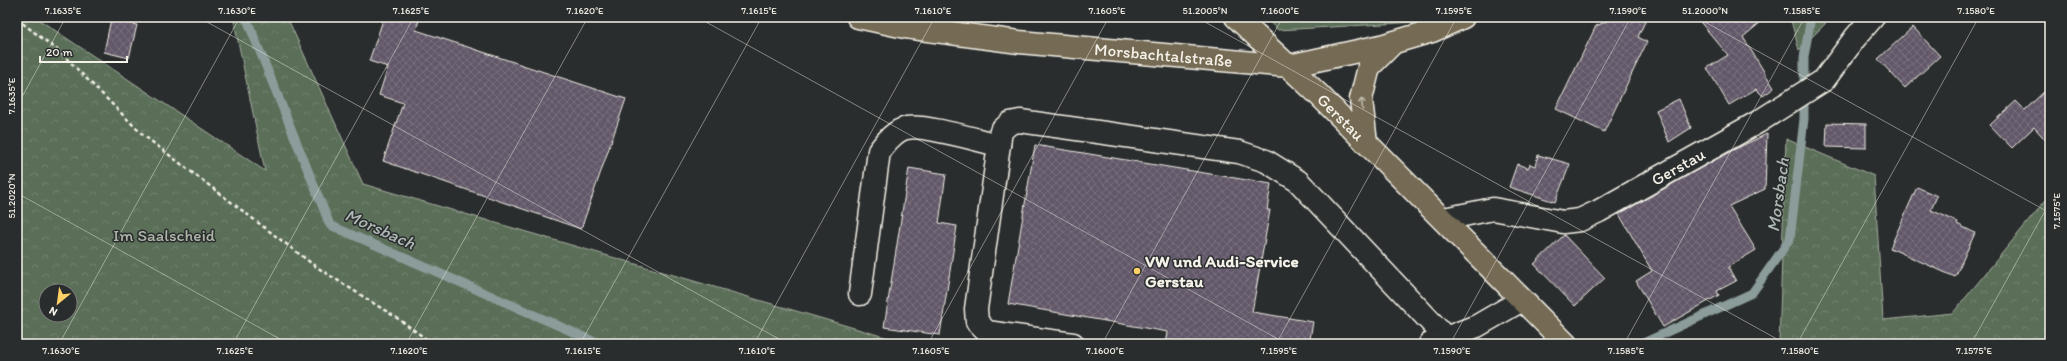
<svg xmlns="http://www.w3.org/2000/svg" width="2067" height="361" viewBox="0 0 2067 361" font-family="Itim,sans-serif">
  <style>
    .forest { fill: url(#forest-crowns); stroke: #a7b0a0; fill-rule: evenodd }
    .lines { fill: none; stroke-linecap: round; stroke-linejoin: round }
    .stream { stroke: #8b9c9a; stroke-width: 9 }
    .building { fill: url(#building-cross-hatch); stroke: #f4f1e8 }
    .minor-casing { stroke: #f4f1e8; stroke-width: 25 }
    .major-casing { stroke: #f4f1e8; stroke-width: 25 }
    .path { stroke: #f4f1e8; stroke-width: 2.5; stroke-dasharray: 4 3; stroke-linecap: butt }
    .minor { stroke: #2a2d2e; stroke-width: 22 }
    .major { stroke: #746b52; stroke-width: 22 }
    .oneway { stroke: #c1bbac }
    .ticks { fill: none; stroke: #f4f1e8; stroke-width: 1; stroke-opacity: 0.45 }
    .poi-dot { fill: #ffd166; stroke: #2a2d2e; stroke-width: 1.5 }
    .labels { text-anchor: middle; dominant-baseline: central; stroke-width: 3; stroke-linejoin: round; paint-order: stroke }
    .street-label { font-size: 17px; fill: #f4f1e8; stroke: #2a2d2e }
    .park-label { font-size: 17px; fill: #afb6a8; stroke: #2a2d2e }
    .poi-label { font-size: 17px; font-weight: bold; fill: #f4f1e8; stroke: #2a2d2e; text-anchor: start }
    .water-label { font-size: 18px; font-style: italic; fill: #aeb8b4; stroke: #2a2d2e }
    .neatline { fill: none; stroke: #f4f1e8; stroke-width: 1.5 }
    .ticks-label { font-size: 10px; text-anchor: middle; fill: #f4f1e8 }
  </style>
  <defs>
    <pattern id="forest-crowns" width="20" height="18" patternUnits="userSpaceOnUse"><rect width="20" height="18" fill="#5a6e59"/><path d="M2 6a3 3 0 1 1 6 0M12 15a3 3 0 1 1 6 0" fill="none" stroke="#728371"/></pattern>
    <pattern id="building-cross-hatch" width="8" height="8" patternUnits="userSpaceOnUse"><rect width="8" height="8" fill="#625969"/><path d="M0 0l8 8M0 8l8-8" fill="none" stroke="#79717e"/></pattern>
  </defs>
  <rect width="100%" height="100%" fill="#2a2d2e"/>
  <filter id="ink" filterUnits="userSpaceOnUse"><feTurbulence type="fractalNoise" baseFrequency=".025" numOctaves="2"/><feDisplacementMap in="SourceGraphic" scale="8" xChannelSelector="R" yChannelSelector="G"/><feConvolveMatrix kernelMatrix="1 2 1 2 8 2 1 2 1" color-interpolation-filters="sRGB"/></filter>
  <g filter="url(#ink)">
    <g class="forest">
      <path d="M 17,17 L 35,17 L 265,171 L 233,17 L 287,17 L 363,184 L 895,340 L 921,344 L 17,344 ZM 46,291 L 70,291 L 70,315 L 46,315 Z"/>
      <path d="M 1264,17 L 1428,17 L 1419,22 L 1278,30 Z"/>
      <path d="M 1790,17 L 1832,17 L 1799,50 Z"/>
      <path d="M 1786,139 L 1874,176 L 1883,320 L 1953,313 L 2050,195 L 2050,344 L 1779,344 Z"/>
    </g>
    <g class="lines">
      <g class="stream">
        <path d="M 246,17 L 330,225 L 600,344"/>
        <path d="M 1641,344 L 1752,293 L 1790,239 L 1804,119 L 1804,57 L 1811,17"/>
      </g>
    </g>
    <g class="building">
      <path d="M 384,17 L 420,17 L 416,30 L 626,99 L 581,229 L 383,161 L 403,103 L 379,95 L 388,67 L 369,61 Z"/>
      <path d="M 1616,17 L 1647,17 L 1638,37 L 1647,42 L 1604,132 L 1556,109 L 1596,26 Z"/>
      <path d="M 1696,17 L 1767,17 L 1743,37 L 1774,88 L 1763,96 L 1756,89 L 1729,105 L 1707,68 L 1728,55 Z"/>
      <path d="M 111,19 L 137,25 L 129,58 L 104,52 Z"/>
      <path d="M 1913,27 L 1940,56 L 1905,88 L 1878,59 Z"/>
      <path d="M 2050,86 L 2050,145 L 2034,127 L 2012,148 L 1990,125 L 2016,101 L 2025,110 Z"/>
      <path d="M 1679,99 L 1691,128 L 1669,142 L 1656,110 Z"/>
      <path d="M 1827,123 L 1866,124 L 1866,148 L 1826,147 Z"/>
      <path d="M 1767,134 L 1765,189 L 1729,206 L 1756,250 L 1728,267 L 1736,281 L 1717,291 L 1719,295 L 1663,327 L 1636,281 L 1652,271 L 1619,214 L 1731,151 Z"/>
      <path d="M 1035,145 L 1271,184 L 1267,210 L 1270,210 L 1252,312 L 1313,322 L 1309,344 L 1166,344 L 1168,332 L 1008,304 Z"/>
      <path d="M 1538,155 L 1570,164 L 1555,202 L 1509,187 L 1517,164 L 1528,168 L 1530,164 L 1535,166 Z"/>
      <path d="M 909,168 L 946,174 L 939,223 L 957,226 L 940,335 L 884,327 Z"/>
      <path d="M 1917,187 L 1937,196 L 1931,210 L 1958,222 L 1957,224 L 1975,233 L 1955,277 L 1890,248 Z"/>
      <path d="M 1564,235 L 1605,278 L 1575,306 L 1534,264 Z"/>
    </g>
    <g class="lines">
      <defs>
        <g id="minor">
          <path id="s1" d="M 1444,219 L 1493,209 L 1563,222 L 1580,220 L 1599,211 L 1758,122 L 1824,80 L 1855,38 L 1873,17"/>
          <path d="M 860,294 L 879,151 C 886,142 895,130 907,128 C 923,124 980,141 999,145"/>
          <path d="M 1073,344 L 987,332 L 977,322 L 976,309 L 1001,131 L 1010,123 L 1020,121 L 1239,152 L 1266,161 L 1298,181 L 1446,338"/>
          <path d="M 1430,344 L 1477,326 L 1522,300"/>
        </g>
        <g id="major">
          <path id="s2" d="M 858,17 L 905,27 L 1019,42 L 1289,66 L 1381,46 L 1432,31 L 1463,17"/>
          <path id="s3" d="M 1236,17 L 1318,94 L 1566,344"/>
          <path d="M 1366,143 L 1361,99 L 1369,67 L 1393,43"/>
        </g>
      </defs>
      <use href="#minor" class="minor-casing"/>
      <use href="#major" class="major-casing"/>
      <path class="path" d="M 17,19 L 60,52 L 143,135 L 315,266 L 400,320 L 433,344"/>
      <use href="#minor" class="minor"/>
      <use href="#major" class="major"/>
    </g>
    <defs><path id="oneway-shaft" d="M-6 0H5M1.5-3L5.5 0L1.5 3" fill="none" stroke-width="1.6" stroke-linecap="round" stroke-linejoin="round"/></defs>
    <use class="oneway" href="#oneway-shaft" transform="translate(1362 104) rotate(-95)"/>
  </g>
  <path class="ticks" d="M 198,17 L 788,344M 697,17 L 1287,344M 1196,17 L 1786,344M 1696,17 L 2050,213M 17,106 L 66,17M 17,193 L 289,344M 59,344 L 240,17M 233,344 L 414,17M 406,344 L 588,17M 580,344 L 762,17M 754,344 L 935,17M 928,344 L 1109,17M 1102,344 L 1283,17M 1276,344 L 1457,17M 1450,344 L 1631,17M 1624,344 L 1805,17M 1797,344 L 1979,17M 1971,344 L 2050,202"/>
  <circle class="poi-dot" cx="1137" cy="271" r="4"/>
  <g class="labels">
    <g class="street-label">
      <text stroke="none"><textPath href="#s2" startOffset="308">Morsbachtalstraße</textPath></text>
      <text stroke="none"><textPath href="#s3" startOffset="145">Gerstau</textPath></text>
      <text stroke="none"><textPath href="#s1" startOffset="250">Gerstau</textPath></text>
    </g>
    <g class="park-label">
      <text x="164" y="235">Im Saalscheid</text>
    </g>
    <g class="poi-label">
      <text x="1145" y="261">VW und Audi-Service<tspan x="1145" dy="20">Gerstau</tspan></text>
    </g>
    <g class="water-label">
      <text transform="translate(1778 195) rotate(-82)">Morsbach</text>
      <text transform="translate(380 229) rotate(24)">Morsbach</text>
    </g>
  </g>
  <rect width="2067" height="361" fill="none" stroke="#2a2d2e" stroke-width="44"/>
  <g transform="translate(58 303) rotate(209)"><circle r="19" fill="#2a2d2e" stroke="#7b7b78"/>
  <path d="M0-3L7 15L0 10L-7 15Z" fill="#ffd166"/>
  <text y="-6" font-size="11" font-weight="bold" text-anchor="middle" fill="#f4f1e8">N</text>
  </g>
  <path d="M40 56v6h87v-6" fill="none" stroke="#f4f1e8" stroke-width="2"/>
  <text x="46" y="56" font-size="12" fill="#f4f1e8" stroke="#2a2d2e" stroke-width="3" paint-order="stroke">20 m</text>
  <rect x="22" y="22" width="2023" height="317" class="neatline"/>
  <g class="ticks-label">
    <text x="63" y="14">7.1635°E</text>
    <text x="237" y="14">7.1630°E</text>
    <text x="411" y="14">7.1625°E</text>
    <text x="585" y="14">7.1620°E</text>
    <text x="759" y="14">7.1615°E</text>
    <text x="933" y="14">7.1610°E</text>
    <text x="1107" y="14">7.1605°E</text>
    <text x="1205" y="14">51.2005°N</text>
    <text x="1280" y="14">7.1600°E</text>
    <text x="1454" y="14">7.1595°E</text>
    <text x="1628" y="14">7.1590°E</text>
    <text x="1705" y="14">51.2000°N</text>
    <text x="1802" y="14">7.1585°E</text>
    <text x="1976" y="14">7.1580°E</text>
    <text transform="translate(11 96) rotate(-90)" y="4">7.1635°E</text>
    <text transform="translate(11 196) rotate(-90)" y="4">51.2020°N</text>
    <text transform="translate(2056 211) rotate(-90)" y="4">7.1575°E</text>
    <text x="61" y="354">7.1630°E</text>
    <text x="235" y="354">7.1625°E</text>
    <text x="409" y="354">7.1620°E</text>
    <text x="583" y="354">7.1615°E</text>
    <text x="757" y="354">7.1610°E</text>
    <text x="931" y="354">7.1605°E</text>
    <text x="1105" y="354">7.1600°E</text>
    <text x="1279" y="354">7.1595°E</text>
    <text x="1452" y="354">7.1590°E</text>
    <text x="1626" y="354">7.1585°E</text>
    <text x="1800" y="354">7.1580°E</text>
    <text x="1974" y="354">7.1575°E</text>
  </g>
</svg>
